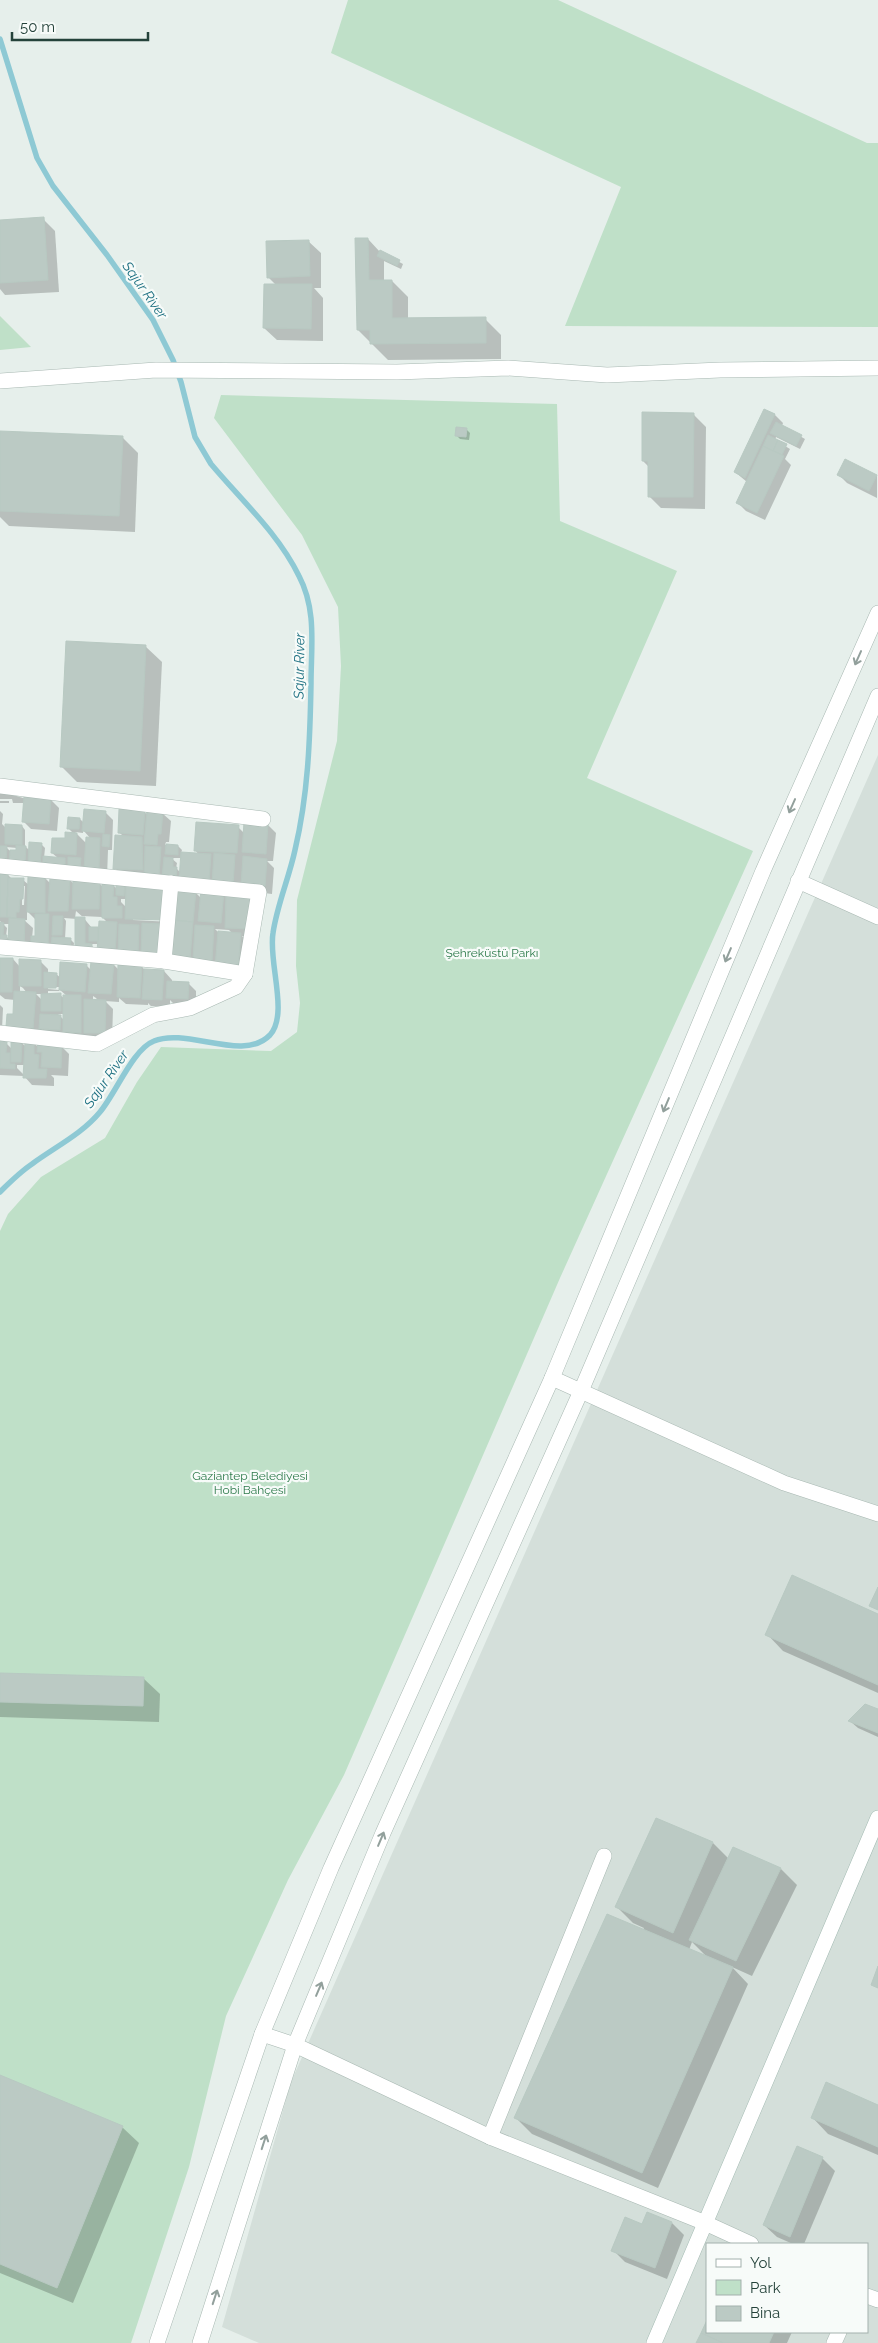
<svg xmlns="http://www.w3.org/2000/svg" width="878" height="2343" viewBox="0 0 878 2343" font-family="Raleway,sans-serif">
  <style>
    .built { fill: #d4dfda; fill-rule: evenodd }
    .green { fill: #bfe0c8 }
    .shadow { fill: #0003; fill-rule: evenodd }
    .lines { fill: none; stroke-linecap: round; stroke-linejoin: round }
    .stream { stroke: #8ec9d4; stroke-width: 5.5 }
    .building { fill: #bbcac4; stroke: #b8c9c2 }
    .minor-casing { stroke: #a8b8b2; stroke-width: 16 }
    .tertiary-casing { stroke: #a8b8b2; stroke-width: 16 }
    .secondary-casing { stroke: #a4bbb3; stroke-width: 16 }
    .minor { stroke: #fff; stroke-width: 15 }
    .tertiary { stroke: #fff; stroke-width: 15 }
    .secondary { stroke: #fff; stroke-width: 15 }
    .oneway { stroke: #92a09c }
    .labels { text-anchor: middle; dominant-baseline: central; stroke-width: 4.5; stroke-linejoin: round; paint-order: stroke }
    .park-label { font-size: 12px; fill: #2d7a4b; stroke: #f7fbf9 }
    .water-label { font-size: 14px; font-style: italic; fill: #1c6f80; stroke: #f7fbf9 }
  </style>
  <rect width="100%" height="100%" fill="#e6efeb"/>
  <path class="built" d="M 878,755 L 878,2343 L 259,2343 L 222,2327 L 291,2082 ZM 707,2244 L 867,2244 L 867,2332 L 707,2332 Z"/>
  <g class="green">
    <path d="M 348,0 L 558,0 L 867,143 L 878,143 L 878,327 L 565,326 L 621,187 L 331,53 Z"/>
    <path d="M 0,316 L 31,347 L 0,350 Z"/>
    <path d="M 221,395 L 557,404 L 560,521 L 677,571 L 587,778 L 753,851 L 560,1278 L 344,1775 L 288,1880 L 226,2016 L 189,2167 L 131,2343 L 0,2343 L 0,1231 L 8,1214 L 41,1177 L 105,1138 L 137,1082 L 161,1047 L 271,1051 L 297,1032 L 300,1003 L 296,966 L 297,900 L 337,741 L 341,666 L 338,607 L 302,535 L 214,418 Z"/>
  </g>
  <g class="shadow">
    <path d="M 43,219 L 55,231 L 59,292 L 5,295 L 0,289 L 0,221 Z"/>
    <path d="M 368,239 L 380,252 L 403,264 L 401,269 L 384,261 L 384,281 L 392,281 L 408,297 L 408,319 L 485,319 L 501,335 L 501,359 L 388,360 L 358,330 Z"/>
    <path d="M 308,241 L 321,253 L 321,288 L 314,288 L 323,298 L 323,341 L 277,340 L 264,328 L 276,285 L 268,277 Z"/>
    <path d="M 765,410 L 775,415 L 783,423 L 782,426 L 805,439 L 800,449 L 776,437 L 775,440 L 790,449 L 785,459 L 791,465 L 765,520 L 746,511 L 738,503 L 747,482 L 735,472 Z"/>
    <path d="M 694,415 L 706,427 L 705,509 L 661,508 L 649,496 L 649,467 L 643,461 Z"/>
    <path d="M 466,429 L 470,433 L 469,440 L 460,439 L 456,435 Z"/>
    <path d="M 0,432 L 122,437 L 138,453 L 135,532 L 9,526 L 0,517 Z"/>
    <path d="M 839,475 L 877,476 L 877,498 L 847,483 Z"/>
    <path d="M 145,646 L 162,662 L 156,786 L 77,782 L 61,766 Z"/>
    <path d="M 0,791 L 23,798 L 51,800 L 59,808 L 57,831 L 31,829 L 23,821 L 24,803 L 13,803 L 12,799 L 0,799 Z"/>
    <rect x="0" y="801" width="9" height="2"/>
    <path d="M 0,811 L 3,814 L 2,824 L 6,828 L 22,826 L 25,830 L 25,846 L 30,851 L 41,844 L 45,848 L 44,858 L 58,858 L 52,853 L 74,834 L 68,828 L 80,819 L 84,823 L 105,812 L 113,820 L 112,850 L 108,850 L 107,877 L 94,877 L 84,867 L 83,871 L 0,865 ZM 83,830 L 91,839 L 87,844 L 75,832 L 83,833 ZM 6,847 L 17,848 L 17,851 L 10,851 Z"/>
    <path d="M 144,812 L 148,815 L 162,813 L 171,821 L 169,842 L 166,842 L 165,845 L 178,846 L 182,850 L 181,853 L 199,855 L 195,850 L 238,827 L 244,833 L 268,825 L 276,833 L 273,861 L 267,861 L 274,868 L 272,894 L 123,876 L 115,868 L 124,837 L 119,832 ZM 171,858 L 182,858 L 181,873 L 176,868 L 177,863 Z"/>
    <path d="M 0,875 L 8,875 L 12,879 L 23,880 L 29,885 L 45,878 L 51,884 L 69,879 L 74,884 L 99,883 L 103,887 L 113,885 L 117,889 L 117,884 L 195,892 L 201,898 L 223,893 L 257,936 L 242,936 L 249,943 L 246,977 L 84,959 L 77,919 L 64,918 L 66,921 L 65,939 L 70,939 L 74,943 L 73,953 L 0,946 L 0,924 L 3,924 L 0,921 ZM 22,886 L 25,886 L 24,905 L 22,905 ZM 121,899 L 127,899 L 127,908 L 121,902 ZM 27,911 L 36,920 L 36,938 L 32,938 L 33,928 L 24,920 L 27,920 ZM 76,911 L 84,918 L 75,918 ZM 82,916 L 102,917 L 108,923 L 100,930 L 92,928 ZM 133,918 L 172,919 L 172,922 L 133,920 ZM 3,924 L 10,924 L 9,939 L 6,936 L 7,928 ZM 215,929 L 229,930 L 233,934 L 219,933 ZM 92,944 L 99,944 L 98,952 L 92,946 Z"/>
    <path d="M 0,959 L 13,959 L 20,967 L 40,961 L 48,969 L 48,973 L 56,974 L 61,978 L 86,965 L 91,970 L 113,964 L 119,970 L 141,966 L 145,970 L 164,971 L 172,980 L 172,982 L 188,983 L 196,991 L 196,1007 L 176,1006 L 170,1000 L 170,1007 L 151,1006 L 148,1003 L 148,1005 L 126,1004 L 119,998 L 119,1002 L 105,1001 L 113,1009 L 112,1040 L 72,1040 L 63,1031 L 63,1033 L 44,1032 L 42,1029 L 41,1036 L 16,1034 L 15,1000 L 5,999 L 0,995 ZM 20,986 L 23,988 L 27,993 L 20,992 ZM 48,987 L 62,987 L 60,990 L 67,996 L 65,999 L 60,995 L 48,995 L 48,991 L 59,991 L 59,990 L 48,989 ZM 36,994 L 42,994 L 42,1000 ZM 93,996 L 96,998 L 98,1001 L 93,1001 ZM 58,1014 L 64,1014 L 64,1020 Z"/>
    <path d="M 0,1005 L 3,1008 L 2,1030 L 0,1030 Z"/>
    <path d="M 21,1042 L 26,1047 L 34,1043 L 39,1048 L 61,1046 L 69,1054 L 68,1076 L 51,1075 L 54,1078 L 54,1086 L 32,1085 L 24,1076 L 0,1075 L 0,1043 L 6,1043 L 12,1049 ZM 17,1065 L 25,1065 L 25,1076 L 17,1068 Z"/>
    <path d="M 878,1615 L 878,1693 L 783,1651 L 767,1634 Z"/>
    <path d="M 0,1674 L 143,1678 L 160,1694 L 159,1722 L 0,1717 Z"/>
    <path d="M 878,1710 L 878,1737 L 858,1728 L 850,1721 Z"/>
    <path d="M 713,1843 L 729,1859 L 734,1849 L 781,1869 L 797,1885 L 752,1976 L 732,1967 L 748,1984 L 658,2188 L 532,2134 L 516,2118 L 643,1930 L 644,1928 L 633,1923 L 617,1907 ZM 692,1942 L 708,1958 L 689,1950 Z"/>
    <path d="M 0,2076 L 122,2127 L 139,2143 L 73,2303 L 0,2273 Z"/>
    <path d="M 878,2106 L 878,2155 L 828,2134 L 812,2117 Z"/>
    <path d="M 822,2158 L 835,2171 L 804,2244 L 793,2244 L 777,2237 L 764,2225 Z"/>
    <path d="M 672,2223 L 684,2235 L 667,2279 L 625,2262 L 613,2250 L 643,2225 Z"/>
    <path d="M 707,2332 L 792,2332 L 787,2343 L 698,2343 Z"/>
  </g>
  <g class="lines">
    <path class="stream" d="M 0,39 L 37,158 L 53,186 L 107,255 L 153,320 L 173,360 L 181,382 L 195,437 L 211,464 C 242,501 278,533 299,576 C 317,610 311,647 311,684 C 310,741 308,795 295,850 C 289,878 277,905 273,933 C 268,962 289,1014 270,1035 C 243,1063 187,1027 154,1041 C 133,1049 116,1093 100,1112 C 82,1134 55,1147 32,1164 C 20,1172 10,1182 0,1192"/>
  </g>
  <g class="building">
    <path d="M 44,217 L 48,280 L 0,283 L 0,220 Z"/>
    <path d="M 355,238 L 368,238 L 369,280 L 392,280 L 392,318 L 486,317 L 486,343 L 370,344 L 370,330 L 357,330 Z"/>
    <path d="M 309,240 L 310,276 L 267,278 L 266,241 Z"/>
    <path d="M 380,250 L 400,260 L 397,266 L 377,256 Z"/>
    <path d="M 264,284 L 312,284 L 311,329 L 263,328 Z"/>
    <path d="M 764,409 L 775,414 L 745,478 L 734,472 Z"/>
    <path d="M 642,412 L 694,413 L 693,497 L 648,497 L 648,461 L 642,461 Z"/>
    <path d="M 776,422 L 802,435 L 796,446 L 770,433 Z"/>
    <path d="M 456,427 L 467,428 L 466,437 L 455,436 Z"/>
    <path d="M 0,431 L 123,436 L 119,516 L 0,511 Z"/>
    <path d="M 768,435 L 778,440 L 773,451 L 763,446 Z"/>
    <path d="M 778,440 L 787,444 L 782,455 L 773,451 Z"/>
    <path d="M 763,446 L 784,456 L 757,513 L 736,503 Z"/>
    <path d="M 845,459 L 877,475 L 869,491 L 837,475 Z"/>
    <path d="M 66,641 L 146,645 L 140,771 L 60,767 Z"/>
    <path d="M 24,796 L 51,799 L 49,824 L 22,822 Z"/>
    <path d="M 84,809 L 106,811 L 104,833 L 82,831 Z"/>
    <path d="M 119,809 L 145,811 L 143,835 L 118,833 Z"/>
    <path d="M 147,810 L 163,811 L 161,834 L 158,834 L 157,845 L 144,844 Z"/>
    <path d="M 68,817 L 80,818 L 79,829 L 67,829 Z"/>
    <path d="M 196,822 L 239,825 L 237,853 L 194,851 Z"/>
    <path d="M 244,822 L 268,824 L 266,854 L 242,852 Z"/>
    <path d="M 5,824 L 22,825 L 22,845 L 5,844 Z"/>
    <path d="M 65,832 L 77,833 L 76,855 L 51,853 L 52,838 L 65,838 Z"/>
    <path d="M 103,834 L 110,835 L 109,847 L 102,846 Z"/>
    <path d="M 115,835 L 142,837 L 143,870 L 113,869 Z"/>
    <path d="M 86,837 L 100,838 L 99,870 L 84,869 Z"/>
    <path d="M 29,842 L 42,843 L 40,865 L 28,864 Z"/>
    <path d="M 166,844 L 178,845 L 178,855 L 165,854 Z"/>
    <path d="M 16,845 L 26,846 L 25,863 L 9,862 L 10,850 L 16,850 Z"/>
    <path d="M 0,846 L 7,846 L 6,863 L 0,863 Z"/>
    <path d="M 145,846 L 161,847 L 159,876 L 144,876 Z"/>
    <path d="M 181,852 L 211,854 L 209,882 L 179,880 Z"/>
    <path d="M 214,853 L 235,855 L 233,885 L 212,884 Z"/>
    <path d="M 43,856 L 65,858 L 65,866 L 43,864 Z"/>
    <path d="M 243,856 L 267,859 L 265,886 L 241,885 Z"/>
    <path d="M 68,857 L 81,858 L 80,867 L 68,867 Z"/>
    <path d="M 164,857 L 173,858 L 173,867 L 177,867 L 176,879 L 162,878 Z"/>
    <path d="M 0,874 L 8,874 L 7,917 L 0,917 Z"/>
    <path d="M 28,876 L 45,876 L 45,913 L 27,912 Z"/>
    <path d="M 50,877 L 70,878 L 68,911 L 48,911 Z"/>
    <path d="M 8,878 L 24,878 L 23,899 L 20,899 L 19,912 L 16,912 L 16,918 L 7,917 Z"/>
    <path d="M 73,881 L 100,882 L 99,909 L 72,909 Z"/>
    <path d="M 126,881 L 167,888 L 166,920 L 125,919 Z"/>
    <path d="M 116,883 L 125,883 L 124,896 L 116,895 Z"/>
    <path d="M 102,884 L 114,884 L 113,897 L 117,897 L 117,906 L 122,906 L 122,918 L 102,918 Z"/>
    <path d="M 173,889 L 196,891 L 193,922 L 171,920 Z"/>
    <path d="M 201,890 L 224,892 L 221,923 L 198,921 Z"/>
    <path d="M 226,894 L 251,896 L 249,929 L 225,928 Z"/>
    <path d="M 35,914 L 49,914 L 48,949 L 31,948 L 31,936 L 35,936 Z"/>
    <path d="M 53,916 L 63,916 L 62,935 L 52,935 Z"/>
    <path d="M 75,917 L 85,917 L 85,943 L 92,944 L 92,951 L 75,951 Z"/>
    <path d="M 9,918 L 25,919 L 24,948 L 8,947 Z"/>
    <path d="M 171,920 L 193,922 L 190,959 L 167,957 Z"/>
    <path d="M 99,921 L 117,922 L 115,954 L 97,953 Z"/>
    <path d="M 0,922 L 4,923 L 3,935 L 7,935 L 7,944 L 0,943 Z"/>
    <path d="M 142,923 L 162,924 L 160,957 L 141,956 Z"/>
    <path d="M 119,924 L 139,925 L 138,955 L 118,954 Z"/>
    <path d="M 195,925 L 214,926 L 212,961 L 193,960 Z"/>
    <rect x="89" y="927" width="9" height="14"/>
    <path d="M 218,931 L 241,933 L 238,970 L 215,968 Z"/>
    <path d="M 52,937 L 71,938 L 70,950 L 51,949 Z"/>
    <path d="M 0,958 L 13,958 L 12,992 L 0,992 Z"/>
    <path d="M 19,959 L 41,960 L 41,986 L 19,986 Z"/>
    <path d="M 91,961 L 114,963 L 111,994 L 88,993 Z"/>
    <path d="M 60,962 L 87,964 L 85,992 L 59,990 Z"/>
    <path d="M 118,964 L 142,965 L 140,998 L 117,997 Z"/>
    <path d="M 144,969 L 164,970 L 162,1000 L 142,999 Z"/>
    <path d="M 44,972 L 57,973 L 56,988 L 44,988 Z"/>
    <path d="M 167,981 L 189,982 L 188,999 L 166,998 Z"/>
    <path d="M 14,991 L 36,992 L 33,1029 L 6,1027 L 7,1014 L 13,1014 Z"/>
    <path d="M 61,993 L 61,1011 L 41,1011 L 41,994 Z"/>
    <path d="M 63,995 L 81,995 L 81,1033 L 63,1032 Z"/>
    <path d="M 84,999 L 106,1000 L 105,1033 L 84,1033 Z"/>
    <path d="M 40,1014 L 61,1015 L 60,1030 L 39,1029 Z"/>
    <path d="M 38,1040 L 62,1044 L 61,1068 L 41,1067 L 42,1052 L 37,1052 Z"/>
    <path d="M 0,1041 L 7,1042 L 6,1053 L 10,1053 L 10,1064 L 15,1064 L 15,1069 L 0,1068 Z"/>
    <path d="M 11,1041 L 22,1041 L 21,1062 L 11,1062 Z"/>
    <path d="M 25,1042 L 34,1042 L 34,1054 L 39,1055 L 38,1069 L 47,1069 L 46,1078 L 23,1078 Z"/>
    <path d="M 792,1575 L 878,1614 L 878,1685 L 765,1635 Z"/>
    <path d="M 878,1587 L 878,1610 L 869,1606 Z"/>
    <path d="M 0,1673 L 144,1677 L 143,1706 L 0,1702 Z"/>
    <path d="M 865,1704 L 878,1709 L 878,1733 L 848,1721 Z"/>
    <path d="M 656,1818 L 713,1842 L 673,1933 L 615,1907 Z"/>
    <path d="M 733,1847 L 781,1868 L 736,1961 L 689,1940 Z"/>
    <path d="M 607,1914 L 733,1967 L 642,2173 L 514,2118 Z"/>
    <path d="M 878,1966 L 878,1988 L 871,1985 Z"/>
    <path d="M 0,2075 L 123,2126 L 57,2288 L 0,2264 Z"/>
    <path d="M 826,2082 L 878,2105 L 878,2147 L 811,2118 Z"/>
    <path d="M 797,2146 L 823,2157 L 790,2237 L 763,2225 Z"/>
    <path d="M 647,2212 L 672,2222 L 655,2268 L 611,2251 L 625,2217 L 642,2224 Z"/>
    <path d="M 707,2320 L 707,2332 L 774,2332 L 769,2343 L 723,2343 L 701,2333 Z"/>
    <path d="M 701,2333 L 723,2343 L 696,2343 Z"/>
  </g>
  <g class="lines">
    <defs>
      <g id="minor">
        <path d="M 0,786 L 263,819"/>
        <path d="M 0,866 L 259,892 L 245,974 L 236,987 L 190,1008 L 153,1015 L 97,1044 L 0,1033"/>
        <path d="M 798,881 L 878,917"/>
        <path d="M 0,947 L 164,961 L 245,974"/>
        <path d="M 164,961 L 171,883"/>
        <path d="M 552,1378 L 784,1483 L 878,1514"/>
        <path d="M 262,2034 L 295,2045 L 490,2137 L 703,2222 L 751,2244"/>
        <path d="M 490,2137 L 604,1856"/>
        <path d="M 867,2296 L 878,2300"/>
        <path d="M 834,2343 L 839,2332"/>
      </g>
      <g id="tertiary">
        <path d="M 0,381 L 156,370 L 397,372 L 508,368 L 607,375 L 720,370 L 878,368"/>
        <path d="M 157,2343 L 262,2034 L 331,1868 L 552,1378 L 763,871 L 878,613"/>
        <path d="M 200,2343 L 295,2045 L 383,1833 L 581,1391 L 878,696"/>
      </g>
      <path id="secondary" d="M 654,2343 L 878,1818"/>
    </defs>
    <use href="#minor" class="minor-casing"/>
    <use href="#tertiary" class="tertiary-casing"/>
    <use href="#secondary" class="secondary-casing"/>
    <use href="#minor" class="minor"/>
    <use href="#tertiary" class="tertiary"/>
    <use href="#secondary" class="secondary"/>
  </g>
  <defs><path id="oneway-shaft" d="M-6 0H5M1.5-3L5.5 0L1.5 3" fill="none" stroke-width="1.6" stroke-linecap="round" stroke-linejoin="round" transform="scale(1.25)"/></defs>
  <g class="oneway">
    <use href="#oneway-shaft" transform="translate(858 658) rotate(114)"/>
    <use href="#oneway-shaft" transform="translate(792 806) rotate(114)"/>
    <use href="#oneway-shaft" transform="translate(728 955) rotate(113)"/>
    <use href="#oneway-shaft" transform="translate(666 1105) rotate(113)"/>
    <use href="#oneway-shaft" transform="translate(381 1839) rotate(-67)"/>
    <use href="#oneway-shaft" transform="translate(319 1989) rotate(-67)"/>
    <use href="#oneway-shaft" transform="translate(264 2142) rotate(-72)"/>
    <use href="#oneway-shaft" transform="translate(215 2297) rotate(-72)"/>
  </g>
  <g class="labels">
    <g class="park-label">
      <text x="492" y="953">Şehreküstü Parkı</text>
      <text x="250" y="1476">Gaziantep Belediyesi<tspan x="250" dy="14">Hobi Bahçesi</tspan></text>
    </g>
    <g class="water-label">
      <text transform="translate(145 290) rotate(55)">Sajur River</text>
      <text transform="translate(299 666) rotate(-89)">Sajur River</text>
      <text transform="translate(106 1079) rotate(-55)">Sajur River</text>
    </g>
  </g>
  <rect x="706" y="2243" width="162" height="90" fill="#f7fbf9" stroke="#a3b1ad"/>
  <rect x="716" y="2259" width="25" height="8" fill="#ffffff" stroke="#a3b1ad"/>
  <text x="750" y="2268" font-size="15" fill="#24423a">Yol</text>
  <rect x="716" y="2280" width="25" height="15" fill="#bfe0c8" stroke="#a3b1ad"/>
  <text x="750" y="2293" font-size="15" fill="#24423a">Park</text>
  <rect x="716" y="2306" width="25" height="15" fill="#bbcac4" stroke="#a3b1ad"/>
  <text x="750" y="2318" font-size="15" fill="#24423a">Bina</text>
  <path d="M12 32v8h136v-8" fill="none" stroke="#24423a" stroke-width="2.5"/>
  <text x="20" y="32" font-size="15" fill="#24423a" stroke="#f7fbf9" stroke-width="4" paint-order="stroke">50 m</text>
</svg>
